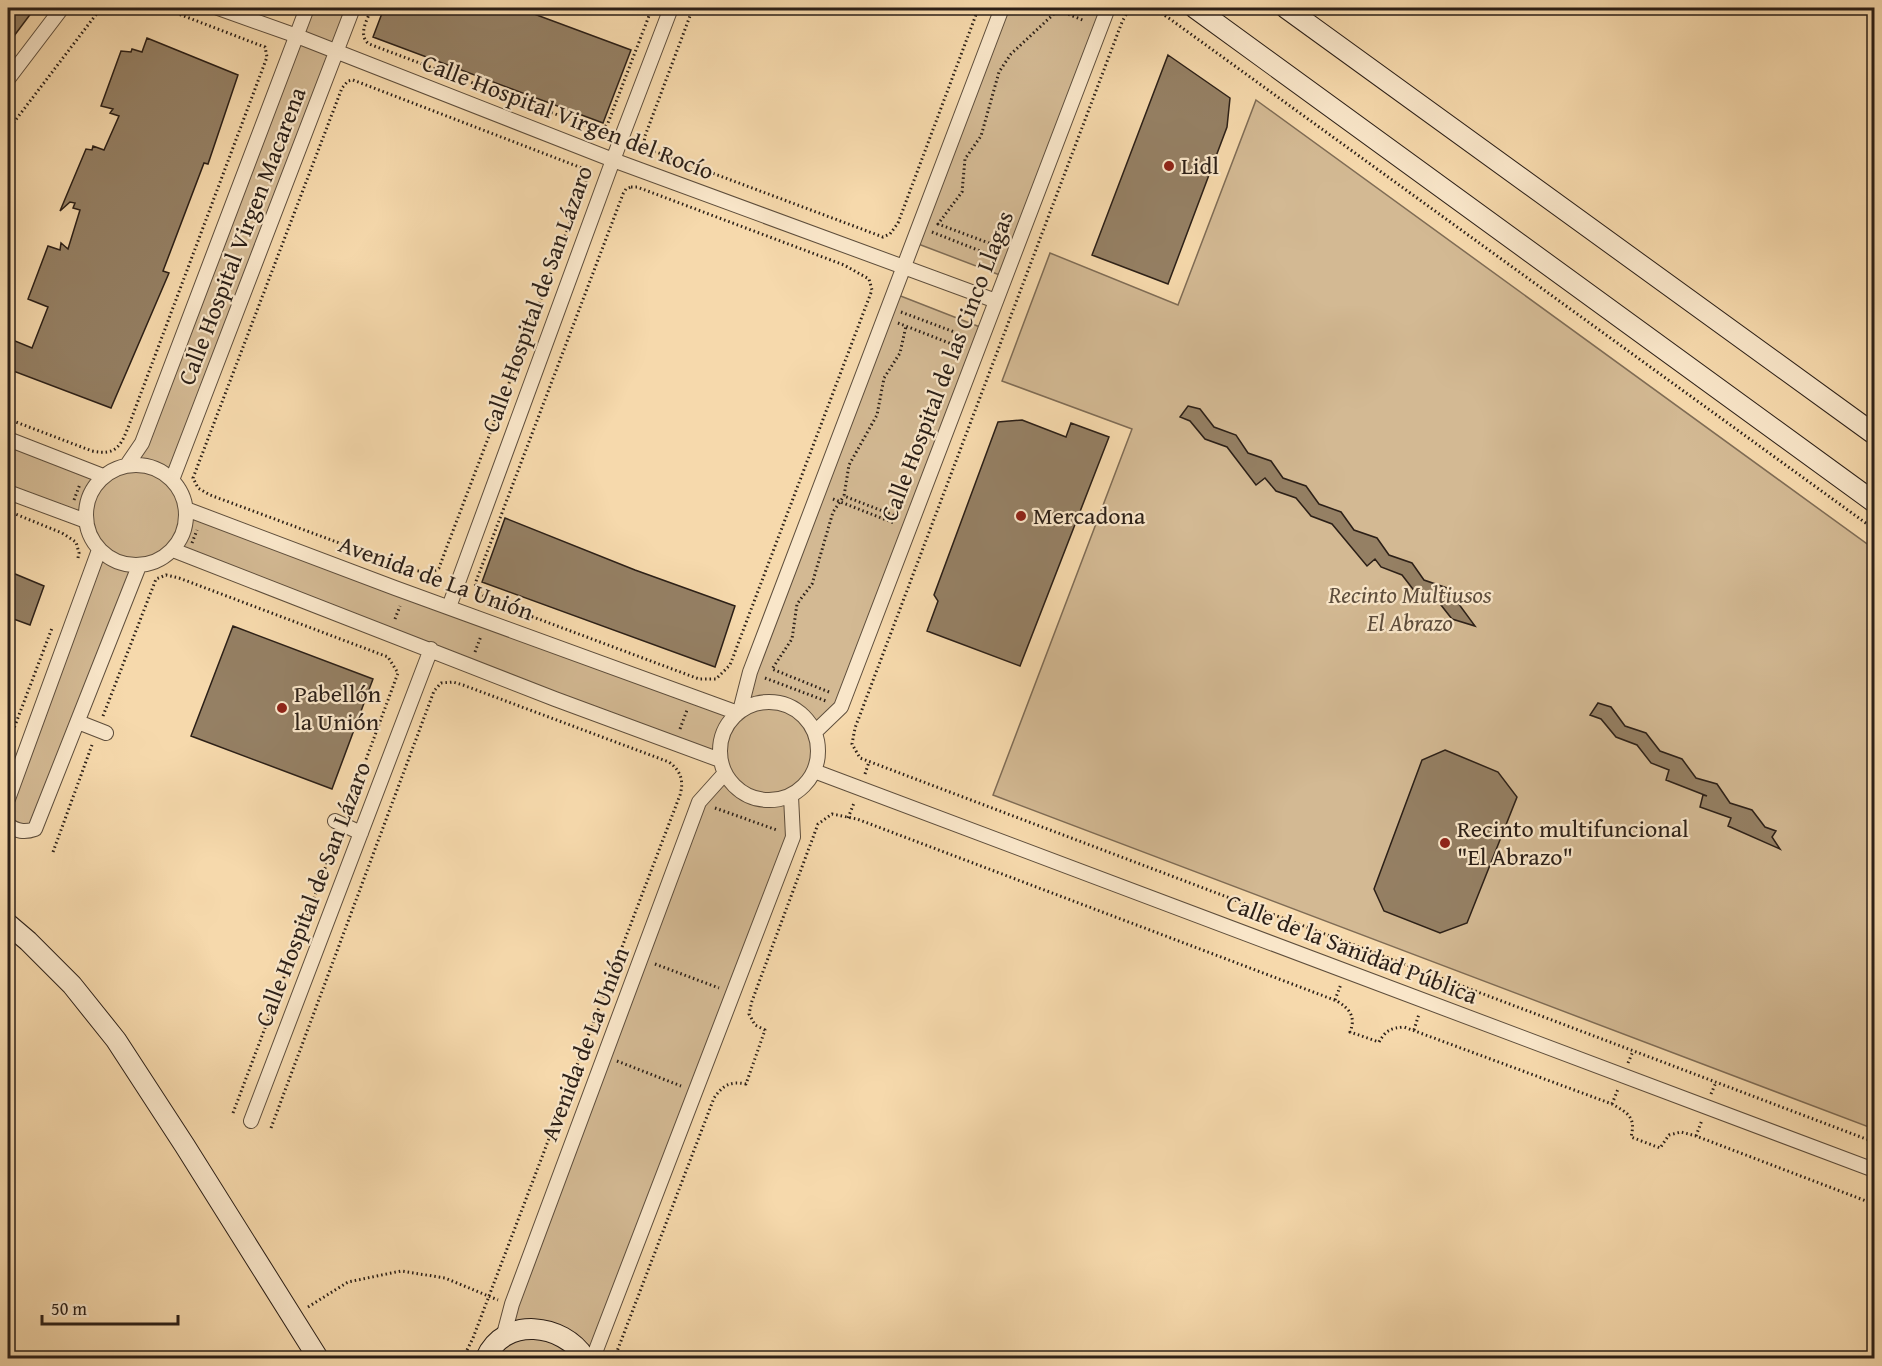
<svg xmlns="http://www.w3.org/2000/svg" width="1882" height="1366" font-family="'Gentium Book Plus',serif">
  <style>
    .green { fill: #d3b993; stroke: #7f6c55; stroke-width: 1.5 }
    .building { fill: #958064; stroke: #2b1f17; stroke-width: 1.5 }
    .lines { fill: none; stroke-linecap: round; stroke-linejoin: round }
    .street-casing { stroke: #5e4e3c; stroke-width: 16 }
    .secondary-casing { stroke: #2b1f17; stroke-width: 22 }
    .path { stroke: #2b1f17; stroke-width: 3; stroke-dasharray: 1.5 3; stroke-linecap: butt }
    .street { stroke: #f9e6c9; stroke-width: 14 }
    .secondary { stroke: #f9e6c9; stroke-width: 20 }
    .poi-dot { fill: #8f2418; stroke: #f9e6c9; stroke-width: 2 }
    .labels { text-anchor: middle; stroke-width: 4.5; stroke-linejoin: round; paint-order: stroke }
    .street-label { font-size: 24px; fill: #2b1f17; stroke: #f9e6c9 }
    .poi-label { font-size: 24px; fill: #2b1f17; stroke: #f9e6c9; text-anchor: start }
    .park-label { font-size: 24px; font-style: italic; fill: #5d4d3c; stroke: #f9e6c9 }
  </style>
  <rect width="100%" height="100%" fill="#f6d9ac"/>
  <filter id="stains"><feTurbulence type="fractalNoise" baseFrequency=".00333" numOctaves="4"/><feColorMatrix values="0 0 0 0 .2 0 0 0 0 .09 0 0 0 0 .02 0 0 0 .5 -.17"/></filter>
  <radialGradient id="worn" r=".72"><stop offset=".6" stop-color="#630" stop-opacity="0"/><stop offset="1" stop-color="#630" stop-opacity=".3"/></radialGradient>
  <path class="green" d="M307 8H353L172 480 182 493 186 509 740 711 893 293 985 329 841 707 815 732C822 760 815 780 791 796L793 837 593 1358H486L503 1338 699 802 725 773 720 760 173 550C162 559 153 563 139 566L35 829 8 825V799L99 550 91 539 87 527 8 492V439L103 476 114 469 127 465Z
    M1002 8H1108L1005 277 913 242Z
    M1256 100 1874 549V1129L993 795 1132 429 1002 381 1050 253 1178 305Z"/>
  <path class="building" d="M8 8H35L8 44Z
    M384 8H518L631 50 603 123 373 37Z
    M147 38 238 75 208 164 204 163 163 271 169 273 111 408 8 369V338L32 348 48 307 28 299 48 246 60 250 61 243 68 249 80 210 73 208 75 203 70 202 60 211 86 149 92 150 93 146 104 150 119 116 110 113 113 109 101 106 121 51 131 52 132 49 142 52Z
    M1168 55 1230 98 1227 127 1168 284 1092 255Z
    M1188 406 1200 409 1214 427 1236 435 1248 453 1271 461 1283 478 1306 486 1319 504 1341 512 1354 530 1377 538 1389 555 1412 563 1424 580 1447 588 1475 626 1452 619 1437 600 1416 593 1402 575 1381 567 1375 559 1367 566 1332 524 1311 516 1296 498 1276 491 1265 478 1256 485 1227 447 1205 439 1190 421 1180 417Z
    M1022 420 1066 437 1071 423 1109 437 1020 666 927 631 938 601 934 595 998 422Z
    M505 518 635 570 735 606 715 667 482 582Z
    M8 571 44 586 30 625 8 617Z
    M233 626 373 679 332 789 191 736Z
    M1598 703 1611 707 1625 726 1646 733 1660 751 1682 759 1696 778 1717 784 1730 803 1752 810 1765 827 1776 831 1772 837 1780 849 1728 826 1731 818 1700 807 1703 795 1707 796 1666 780 1669 770 1651 763 1637 745 1616 737 1601 719 1590 715Z
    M1445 750 1498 772 1517 797 1467 923 1440 933 1384 911 1374 889 1422 760Z"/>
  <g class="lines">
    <defs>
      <path id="street" d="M218 8 297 36 613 160 996 301
        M8 79 62 8
        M8 439 103 476
        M86 515a50 50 0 1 1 100 0a50 50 0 1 1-100 0Z
        M127 465 142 443 307 8
        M172 480 353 8
        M8 492 86 521
        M186 509 395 588 738 713
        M173 550 555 699 720 760
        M449 607 613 160 671 8
        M720 751a49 49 0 1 1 98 0a49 49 0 1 1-98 0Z
        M740 711 750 672 1002 8
        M78 722 106 733
        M815 732 841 707 1108 8
        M814 771 1874 1170
        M8 799 99 550
        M335 821 361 833
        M8 825C17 831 24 833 35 829L139 566
        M251 1121 431 649
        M503 1338 512 1304 699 802 725 773
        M593 1358 793 837 791 796"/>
      <path id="secondary" d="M1195 8 1874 502
        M1286 8 1874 434
        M8 924 28 941 72 985 116 1040 185 1146 318 1358
        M486 1358C504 1316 563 1323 585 1358"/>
    </defs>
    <use href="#street" class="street-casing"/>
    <use href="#secondary" class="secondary-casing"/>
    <path class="path" d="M271 8H286
      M372 8C368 18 357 35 369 44L598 130 603 129 608 123 652 8
      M693 8 645 136 644 142 648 149 883 237 890 234 898 223 977 12V8
      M1057 8 1058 10 1085 21
      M1077 8 1092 13
      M1137 8 1128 11 1122 22 855 728 852 744 860 758 1874 1142
      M1149 8 1155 9 1170 19 1874 529
      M353 80 587 170V178L443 557 439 568 431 573 412 570 210 495 198 488 193 478 342 88 348 81Z
      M8 130 101 8
      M631 187H637L844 265 869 279 872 290 730 665 716 679H699L493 602 481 594 475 584 623 194 626 189Z
      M932 232 998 258
      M1002 248 938 224 962 192 965 159 981 136 999 72 1011 54 1058 10
      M901 312 965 336
      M898 323 962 348
      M8 419 92 451C116 456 121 446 129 425L267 57 265 47 262 46 163 8
      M833 499 894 523
      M74 500 80 484
      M8 511 62 533 76 542 79 553 78 558
      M898 517 844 496 849 465 877 415 884 378 900 353 906 326
      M192 543 197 530
      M395 619 400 606
      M475 652 481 636
      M765 678 826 701
      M829 692 772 669 792 639 797 604 812 584 833 512 844 496
      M103 716 156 579 166 575 179 578 380 654 388 657 398 673 347 811
      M680 729 687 710
      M8 744 52 628
      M865 774 869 762
      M715 808 777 830
      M848 818 854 803
      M53 852 92 745
      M1350 958 1354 946
      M655 964 719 988
      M1335 1000 1341 984
      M1414 1030 1419 1014
      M617 1061 681 1086
      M1628 1063 1633 1051
      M1711 1094 1716 1082
      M1612 1104 1618 1089
      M233 1113 336 839
      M271 1128 434 691 441 683 453 682 463 685 669 762C681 771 684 781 680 795L473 1338 463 1358
      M1696 1136 1702 1120
      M308 1307 348 1282 401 1271 445 1278 498 1300
      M8 1354 11 1358
      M618 1358 616 1354 714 1098C723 1085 730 1081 746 1084L765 1030 755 1025 749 1014 752 1001 818 824 832 814 857 819 1337 1001C1350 1009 1356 1017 1350 1032L1379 1042C1386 1030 1391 1028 1404 1027L1612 1104C1628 1113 1636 1117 1631 1137L1660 1148 1669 1135 1681 1132 1696 1136 1874 1204"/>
    <use href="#street" class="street"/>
    <use href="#secondary" class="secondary"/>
  </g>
  <g class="poi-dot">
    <circle cx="1169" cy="166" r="6"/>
    <circle cx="1021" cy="516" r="6"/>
    <circle cx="282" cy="708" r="6"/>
    <circle cx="1445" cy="843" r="6"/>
  </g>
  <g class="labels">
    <g class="street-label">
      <text transform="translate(568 117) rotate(21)" y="8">Calle Hospital Virgen del Rocío</text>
      <text transform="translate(242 236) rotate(-69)" y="8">Calle Hospital Virgen Macarena</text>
      <text transform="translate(537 299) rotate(-70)" y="8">Calle Hospital de San Lázaro</text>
      <text transform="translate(947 366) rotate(-69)" y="8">Calle Hospital de las Cinco Llagas</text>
      <text transform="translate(436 578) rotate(20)" y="8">Avenida de La Unión</text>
      <text transform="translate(313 894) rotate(-69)" y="8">Calle Hospital de San Lázaro</text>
      <text transform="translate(1352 949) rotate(21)" y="8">Calle de la Sanidad Pública</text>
      <text transform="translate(585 1044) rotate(-69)" y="8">Avenida de La Unión</text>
    </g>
    <g class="poi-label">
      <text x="1181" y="174">Lidl</text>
      <text x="1033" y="524">Mercadona</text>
      <text x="294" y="702">Pabellón<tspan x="294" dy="28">la Unión</tspan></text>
      <text x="1457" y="837">Recinto multifuncional<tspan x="1457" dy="28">"El Abrazo"</tspan></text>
    </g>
    <g class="park-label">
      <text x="1410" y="603">Recinto Multiusos<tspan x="1410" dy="28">El Abrazo</tspan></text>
    </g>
  </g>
  <rect width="1882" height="1366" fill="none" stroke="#f6d9ac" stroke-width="30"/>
  <rect x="9" y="9" width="1864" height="1348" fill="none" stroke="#2b1f17" stroke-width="3"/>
  <rect x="15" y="15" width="1852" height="1336" fill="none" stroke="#2b1f17" stroke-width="1.5"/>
  <path d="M42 1315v9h136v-9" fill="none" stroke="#2b1f17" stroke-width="3"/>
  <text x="51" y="1315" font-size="18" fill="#2b1f17" stroke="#f9e6c9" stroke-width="4.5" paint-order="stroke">50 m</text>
  <rect width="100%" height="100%" filter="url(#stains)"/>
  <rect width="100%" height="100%" fill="url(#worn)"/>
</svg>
